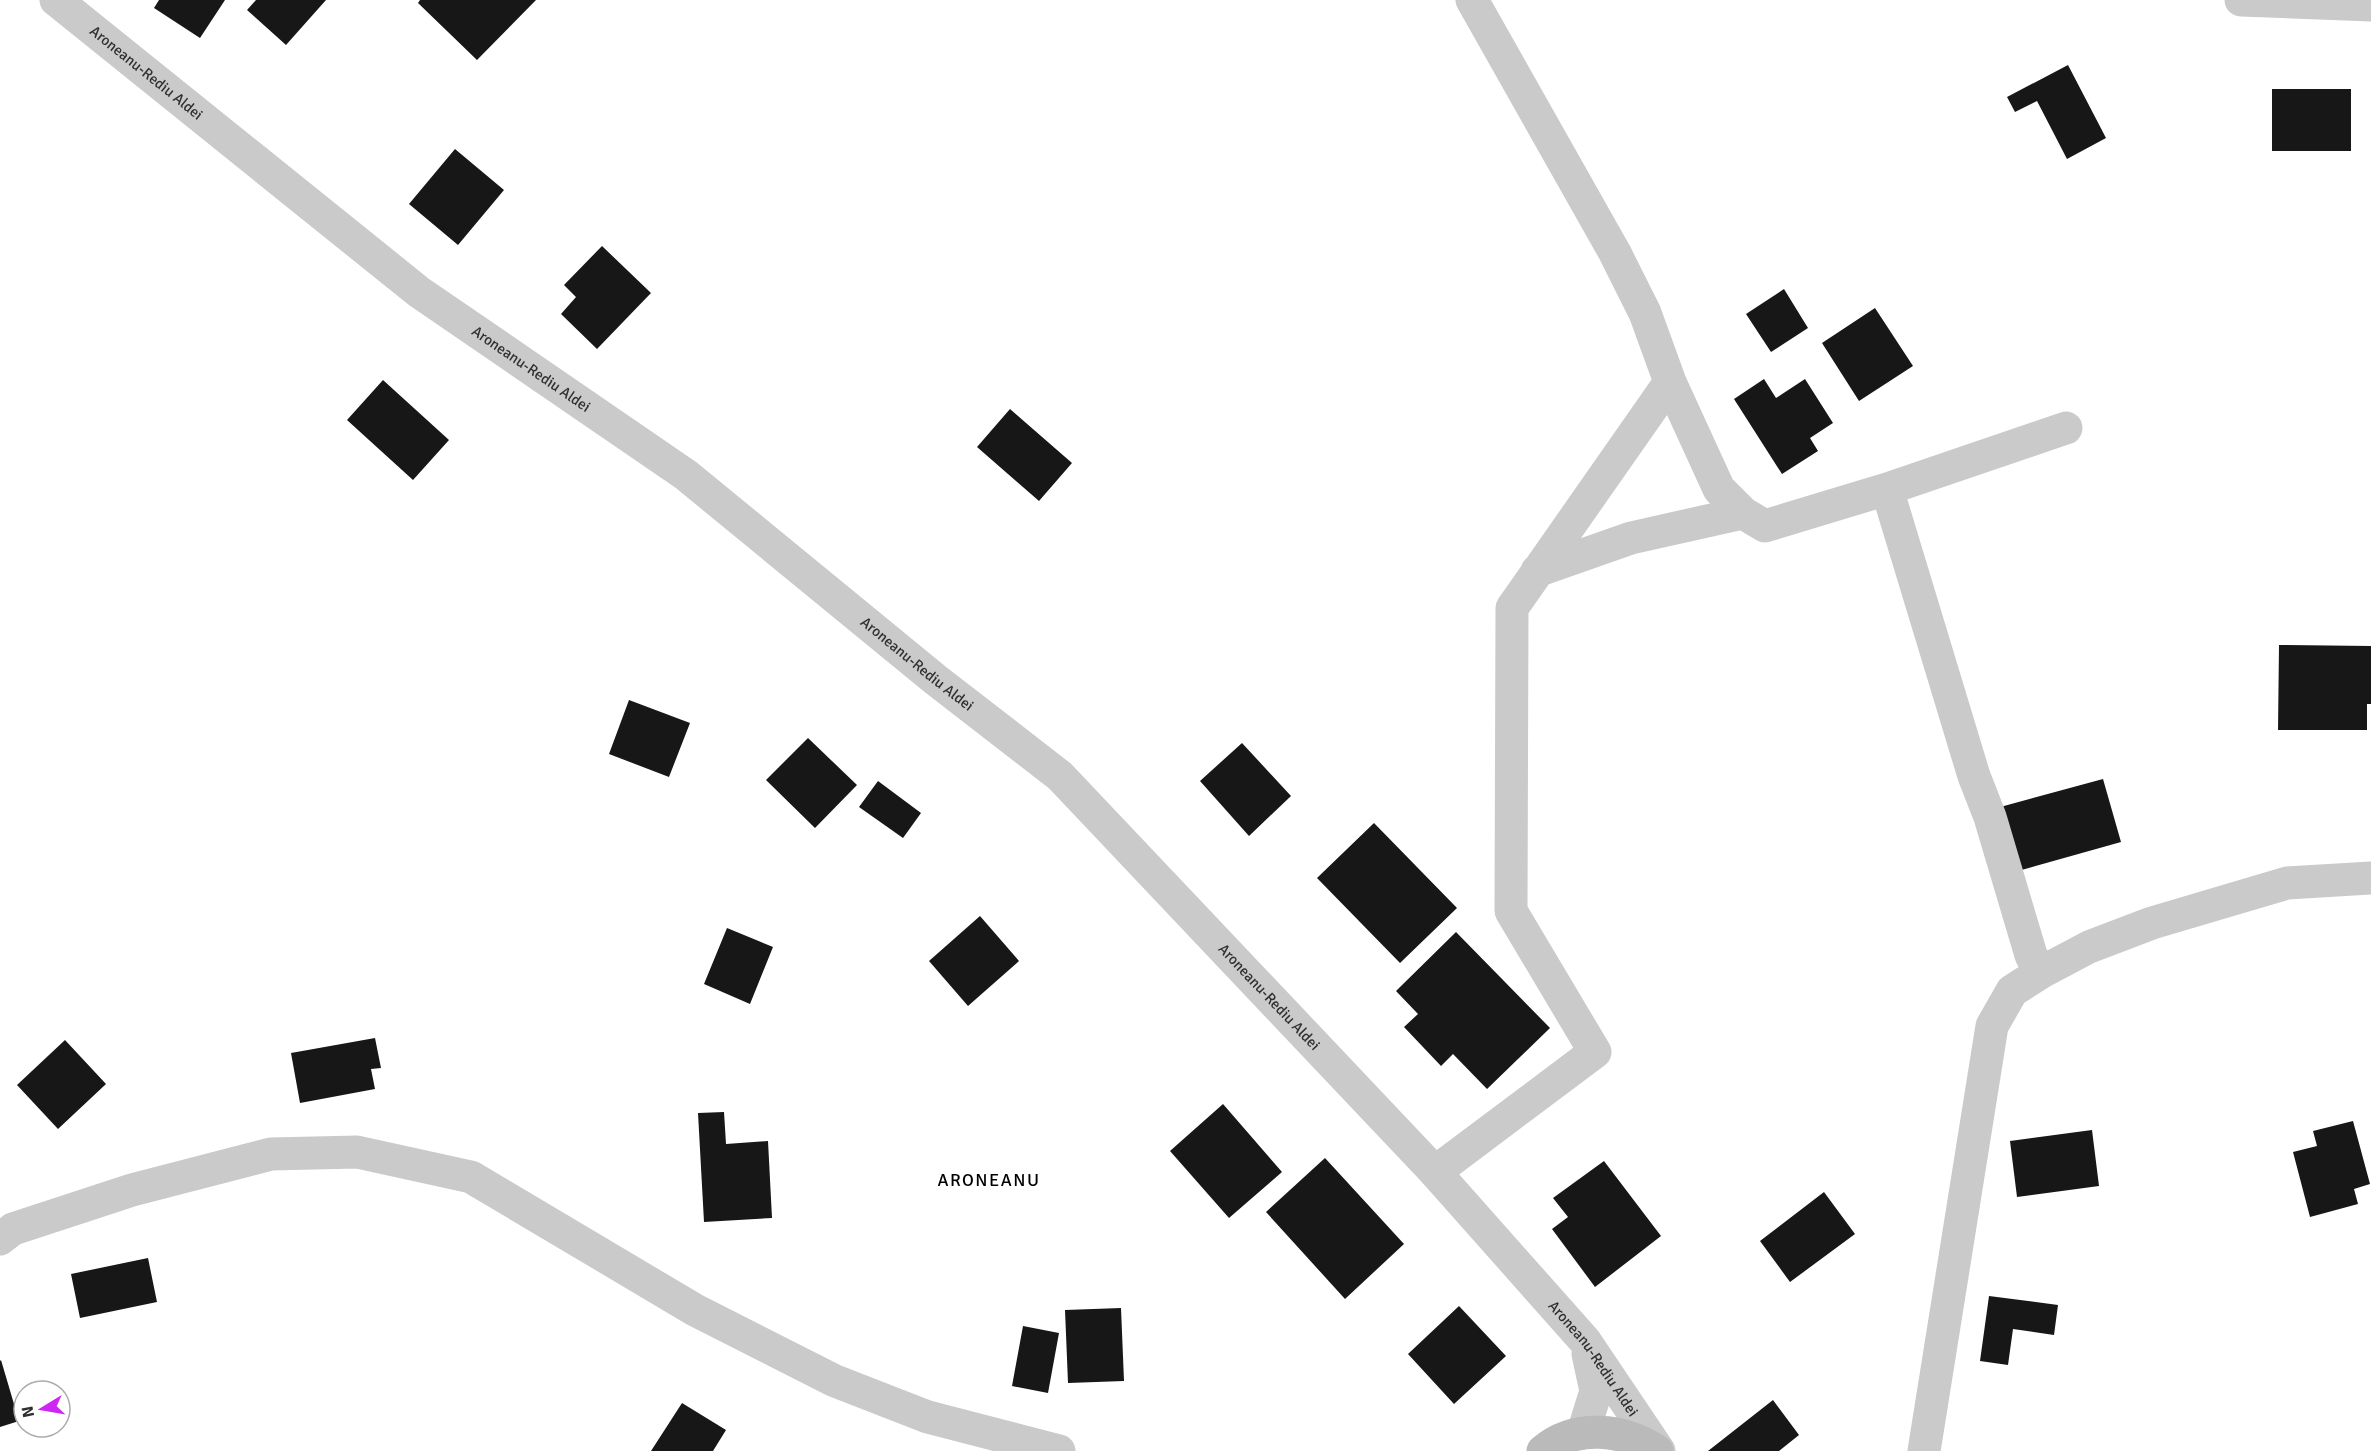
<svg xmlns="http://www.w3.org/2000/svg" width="2371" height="1451" font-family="Signika,sans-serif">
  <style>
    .building { fill: #171717 }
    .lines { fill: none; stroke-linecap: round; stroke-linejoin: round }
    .minor { stroke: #cacaca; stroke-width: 33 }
    .tertiary { stroke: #cacaca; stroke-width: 33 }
    .secondary { stroke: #bababa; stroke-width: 33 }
    .labels { text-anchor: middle; stroke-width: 6; stroke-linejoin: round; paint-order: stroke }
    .street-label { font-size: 15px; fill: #303030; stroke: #fff }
    .quarter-label { font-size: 18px; letter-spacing: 1.5px; fill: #000; stroke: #fff }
  </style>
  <rect width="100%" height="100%" fill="#fff"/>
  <path class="building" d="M159 0H225L200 38 154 8Z
    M256 0H326L286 45 247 10Z
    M420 0H536L477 60 418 3Z
    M2068 65 2106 138 2067 159 2037 101 2015 112 2007 97Z
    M2272 89H2351V151H2272Z
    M455 149 504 190 458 245 409 204Z
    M602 246 651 293 597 349 561 314 576 297 564 285Z
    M1784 289 1808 328 1771 352 1746 314Z
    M1875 308 1913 366 1859 401 1822 343Z
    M1764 379 1776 398 1805 379 1833 423 1810 438 1818 451 1782 474 1734 399Z
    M383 380 449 440 413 480 347 420Z
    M1010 409 1072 463 1039 501 977 447Z
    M2279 645 2371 646V704H2367V730H2278Z
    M629 700 690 723 669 777 609 754Z
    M808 738 857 785 815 828 766 780Z
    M1242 743 1291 796 1249 836 1200 781Z
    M2103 779 2121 842 2011 873 1993 809Z
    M878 781 921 813 903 838 859 807Z
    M1374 823 1457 908 1400 963 1317 878Z
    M980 916 1019 961 968 1006 929 961Z
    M727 928 773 947 750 1004 704 984Z
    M1456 932 1550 1028 1487 1089 1453 1054 1441 1066 1404 1027 1418 1014 1396 991Z
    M375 1038 381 1068 371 1069 375 1089 300 1103 291 1053Z
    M65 1040 106 1084 58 1129 17 1085Z
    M1223 1104 1282 1172 1229 1218 1170 1151Z
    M724 1112 726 1144 768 1141 772 1218 704 1222 698 1113Z
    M2353 1121 2370 1184 2354 1189 2358 1204 2310 1217 2293 1152 2317 1146 2313 1131Z
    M2092 1130 2099 1186 2017 1197 2010 1141Z
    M1325 1158 1404 1244 1345 1299 1266 1212Z
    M1604 1161 1661 1236 1595 1287 1552 1229 1568 1217 1553 1198Z
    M1824 1192 1855 1234 1790 1282 1760 1241Z
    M148 1258 157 1302 80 1318 71 1274Z
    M1989 1296 2058 1305 2054 1335 2013 1329 2008 1365 1980 1361Z
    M1459 1306 1506 1356 1454 1404 1408 1354Z
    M1121 1308 1124 1381 1068 1383 1065 1310Z
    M1023 1326 1059 1333 1048 1393 1012 1386Z
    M1 1360 19 1421 0 1427V1361Z
    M1773 1400 1799 1435 1779 1451H1708Z
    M682 1403 726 1430 713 1451H651Z"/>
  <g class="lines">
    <path class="minor" d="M2241 0 2371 5
      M1670 382 1719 489 1743 513
      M1537 571 1631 538 1743 513 1765 526 1887 489
      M2040 973 2031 955 1990 817 1974 776 1887 489 2066 428
      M1435 1172 1595 1052 1511 911 1512 608 1670 382 1645 313 1615 253 1472 0
      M0 1239 13 1229 132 1190 271 1154 357 1152 471 1177 695 1310 833 1380 928 1417 1059 1451
      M1924 1451 1992 1026 2012 991 2040 973 2089 947 2152 923 2287 883 2371 878"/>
    <g class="tertiary">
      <path id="s1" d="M56 0 419 292 686 475 936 680 1060 776 1435 1172 1585 1341 1659 1451"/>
      <path d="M1583 1433 1596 1391 1588 1354"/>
    </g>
    <path class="secondary" d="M1543 1451C1576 1423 1623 1429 1657 1451"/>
  </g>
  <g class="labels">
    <g class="street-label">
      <text dy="5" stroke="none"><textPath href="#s1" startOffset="116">Aroneanu-Rediu Aldei</textPath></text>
      <text dy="5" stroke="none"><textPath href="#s1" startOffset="602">Aroneanu-Rediu Aldei</textPath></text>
      <text dy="5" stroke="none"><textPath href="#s1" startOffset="1088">Aroneanu-Rediu Aldei</textPath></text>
      <text dy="5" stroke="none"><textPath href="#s1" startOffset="1574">Aroneanu-Rediu Aldei</textPath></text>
      <text dy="5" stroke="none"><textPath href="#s1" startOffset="2060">Aroneanu-Rediu Aldei</textPath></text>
    </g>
    <g class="quarter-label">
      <text x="989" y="1186">ARONEANU</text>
    </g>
  </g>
  <g transform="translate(42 1409) rotate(259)"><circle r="28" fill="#ffffff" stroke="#acacac" stroke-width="1.5"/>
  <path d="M0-4.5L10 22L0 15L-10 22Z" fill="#ce27f3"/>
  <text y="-9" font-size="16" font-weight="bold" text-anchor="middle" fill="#303030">N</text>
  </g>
</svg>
